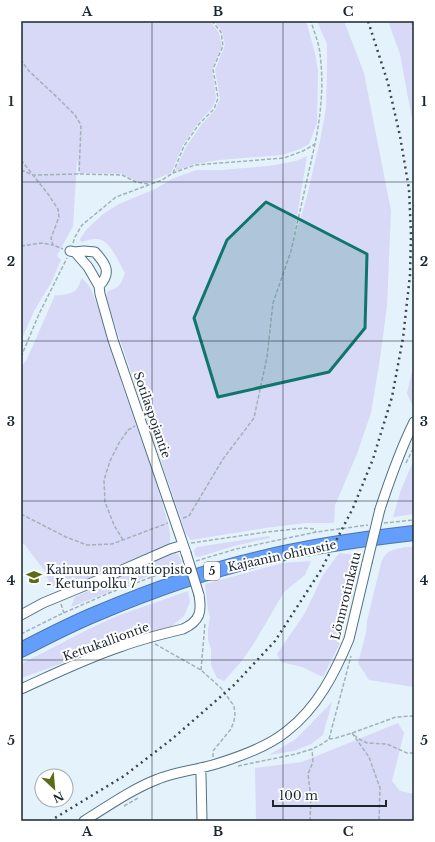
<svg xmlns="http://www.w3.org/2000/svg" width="435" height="842" font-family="'Libre Baskerville',serif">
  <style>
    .green { fill: #d7d9f6 }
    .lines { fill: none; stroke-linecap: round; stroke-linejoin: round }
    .minor-casing { stroke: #537184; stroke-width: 11 }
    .highway-casing { stroke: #4a74b4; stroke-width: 16 }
    .path { stroke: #a2b0b8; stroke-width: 1.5; stroke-dasharray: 4 2; stroke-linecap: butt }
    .minor { stroke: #fff; stroke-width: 9 }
    .highway { stroke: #649efb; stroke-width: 14 }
    .rail { stroke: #3a4850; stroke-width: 2.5; stroke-dasharray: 2 4; stroke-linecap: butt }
    .minor-bridge-casing { stroke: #537184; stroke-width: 11; stroke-linecap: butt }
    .minor-bridge { stroke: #fff; stroke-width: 9 }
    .marked { fill: #0f766e; fill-opacity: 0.2; stroke: #0f766e; stroke-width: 3; stroke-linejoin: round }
    .grid { fill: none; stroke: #1a272f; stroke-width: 1; stroke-opacity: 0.55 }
    .labels { text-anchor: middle; stroke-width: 4; stroke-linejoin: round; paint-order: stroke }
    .shield { fill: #fff; stroke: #5f686d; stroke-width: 1 }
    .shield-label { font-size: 11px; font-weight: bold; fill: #1a272f }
    .street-label { font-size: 12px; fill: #1a272f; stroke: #fff }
    .poi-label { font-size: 12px; fill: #1a272f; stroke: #fff; text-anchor: start }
    .neatline { fill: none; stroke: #1a272f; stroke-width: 1.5 }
    .grid-label { font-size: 13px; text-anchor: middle; font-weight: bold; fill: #1a272f }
  </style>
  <rect width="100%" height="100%" fill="#e4f2fb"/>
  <path class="green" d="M21 21H210L219 33 222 46 212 70 216 98 212 108 198 123 183 145 171 173 148 182 136 181 122 174 80 173 77 160 73 226 57 256 61 260 51 283 34 311 21 341Z
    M214 21H306L315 53 318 71 317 123 309 144 300 149 282 155 219 160 195 164 175 171 186 147 201 125 215 110 220 99 215 70 225 45 222 31Z
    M317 21H344L364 73 391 211 387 306 380 358 371 413 357 454 335 505 334 523H306L265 528 191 540 186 534 112 316 106 296 108 291C120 288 121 284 125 273 120 265 112 245 103 241 97 237 88 240 81 242L80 239 87 229 103 214 119 204 155 189 174 178 197 170H222L268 166 296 161 307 156 292 246 306 200 320 141 326 108 327 72V44Z
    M388 21H414V130L400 54Z
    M82 278 90 287 107 330 114 352 121 382 155 478 160 496 168 523 170 535V544L137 560 66 590H59L50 584 44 570 25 545 21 543V366L26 361 46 316 55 295C60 296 72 294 76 290 79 287 80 281 82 278Z
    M414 363V402L412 405 407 393Z
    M414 459V514L393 517 401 490Z
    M269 536 270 538 234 546 199 557 195 556 194 550 197 547Z
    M405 547H414V687L369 680 358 663 366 633 367 621 381 563C386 550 392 550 405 547Z
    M173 553 178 554 182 562 180 564 158 572 71 607 75 597Z
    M339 553 361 556 353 593 339 645 323 677 302 667 281 662 277 654 305 613 323 575Z
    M311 561 305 575 284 592 253 645 240 663 224 681 217 678 211 665V649L208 640V629L210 617 208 610 205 584 283 563Z
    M188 591 190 602 184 616 167 630 145 633 126 638 63 663 21 678V664L87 630 117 616Z
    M332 702 323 735 311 744 294 751 269 755 296 739Z
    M398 723 404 733 392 781 400 791 414 794V821H256L255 768 302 762Z"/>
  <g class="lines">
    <defs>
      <path id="minor" d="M70 251 75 252 88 267 99 286 100 294 113 340 186 553
        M75 252 84 251 95 252C106 264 112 273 99 286
        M380 509C390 479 400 450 414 422
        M21 615 43 603 113 574 170 549 183 545
        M21 689C54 674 87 658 120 647 141 639 162 634 183 629 200 621 202 612 199 595
        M200 768 201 775 202 821
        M84 821C108 806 132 789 158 779 177 771 197 770 216 764 239 757 269 746 287 731 317 708 335 673 349 639L367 563"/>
      <path id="highway" d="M21 650C46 637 71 624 98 613 150 591 203 572 258 559 310 546 362 539 414 533"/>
    </defs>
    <use href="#minor" class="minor-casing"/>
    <use href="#highway" class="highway-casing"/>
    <path class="path" d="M412 21 414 32
      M21 59 23 63 29 71 60 100 75 115 81 125 79 174
      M21 160 48 194 58 209 59 217 51 238 53 245 63 249
      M21 170 33 175 79 174 122 175 136 182 148 184
      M173 173 184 146 199 124 214 109 218 98 213 69 223 46 221 32 212 21
      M73 243 75 237 82 225 116 197 162 180 173 173 195 165 284 158 303 151 315 144C321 114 324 84 320 54 319 43 314 32 311 21
      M21 246 42 243 53 245
      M21 357 39 314 67 258
      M406 463 414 447
      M21 514 66 537 87 545 112 544 168 523
      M183 518 189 516 223 459 254 418 267 357 273 303 291 251 315 144
      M384 523 414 520
      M123 540 114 525 105 502 104 480 110 461 119 443 128 430 135 426
      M191 543 267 532 304 528 314 529 316 532
      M196 561 236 549 316 532 368 525
      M61 604 64 613
      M21 634 59 615 109 593 181 566
      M155 644 201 670 221 688 234 706 235 714 234 721 231 729 213 751V758
      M201 670 205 623
      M352 733 369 757 380 788 379 821
      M354 735 359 739 367 743 387 744 407 753H414
      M329 739 351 656
      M238 766 296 754 312 749 322 744 329 739 336 738 352 733 396 717 414 716
      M124 806 138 798
      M310 821 311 798 308 774 313 762 312 749"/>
    <use href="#minor" class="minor"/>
    <use href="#highway" class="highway"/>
    <path class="rail" d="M50 821 124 776 172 739 234 685 275 641 321 570 353 508 373 459 392 397 403 338 410 275 411 235 409 189 400 136 388 83 368 21"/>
    <defs>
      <path id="minor-bridge" d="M186 553 199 595
        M367 563 380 509"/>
    </defs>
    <use href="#minor-bridge" class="minor-bridge-casing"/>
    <use href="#minor-bridge" class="minor-bridge"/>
  </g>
  <path class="marked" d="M266 202 367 254 365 328 329 372 218 397 194 318 227 240Z"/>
  <path class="grid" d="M152 21V821M283 21V821M21 182H414M21 341H414M21 501H414M21 660H414"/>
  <defs>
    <symbol id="school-bare" viewBox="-9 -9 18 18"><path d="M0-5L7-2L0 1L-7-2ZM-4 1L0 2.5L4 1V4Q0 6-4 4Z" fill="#5c6b15" stroke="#fff" stroke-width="2.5" paint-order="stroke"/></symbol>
  </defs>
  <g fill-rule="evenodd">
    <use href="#school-bare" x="23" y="566" width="22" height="22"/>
  </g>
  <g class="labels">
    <rect class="shield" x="204" y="562" width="16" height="18" rx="3"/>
    <g class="shield-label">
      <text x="212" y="575">5</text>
    </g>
    <g class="street-label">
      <text transform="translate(152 415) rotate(71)" y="4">Sotilaspojantie</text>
      <text transform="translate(282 556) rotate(-12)" y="4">Kajaanin ohitustie</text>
      <text transform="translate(346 596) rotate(-76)" y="4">Lönnrotinkatu</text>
      <text transform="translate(106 642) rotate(-20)" y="4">Kettukalliontie</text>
    </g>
    <g class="poi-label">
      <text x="46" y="574">Kainuun ammattiopisto<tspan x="46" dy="14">- Ketunpolku 7</tspan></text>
    </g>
  </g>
  <rect width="435" height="842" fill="none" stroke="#ffffff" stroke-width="44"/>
  <g transform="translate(54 788) rotate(154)"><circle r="19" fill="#ffffff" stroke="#a3a9ac"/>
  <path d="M0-3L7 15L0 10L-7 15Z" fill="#5c6b15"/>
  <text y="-6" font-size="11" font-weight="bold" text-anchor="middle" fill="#1a272f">N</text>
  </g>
  <path d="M273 800v6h113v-6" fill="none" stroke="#1a272f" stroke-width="2"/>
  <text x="279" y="800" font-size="12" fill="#1a272f" stroke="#ffffff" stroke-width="3" paint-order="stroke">100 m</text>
  <rect x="22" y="22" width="391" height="798" class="neatline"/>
  <g class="grid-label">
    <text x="87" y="16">A</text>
    <text x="218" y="16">B</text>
    <text x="348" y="16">C</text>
    <text x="11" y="106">1</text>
    <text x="424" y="106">1</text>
    <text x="11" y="266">2</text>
    <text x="424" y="266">2</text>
    <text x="11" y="426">3</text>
    <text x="424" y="426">3</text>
    <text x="11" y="585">4</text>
    <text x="424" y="585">4</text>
    <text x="11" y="745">5</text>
    <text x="424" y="745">5</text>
    <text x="87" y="836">A</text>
    <text x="218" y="836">B</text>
    <text x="348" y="836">C</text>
  </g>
</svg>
